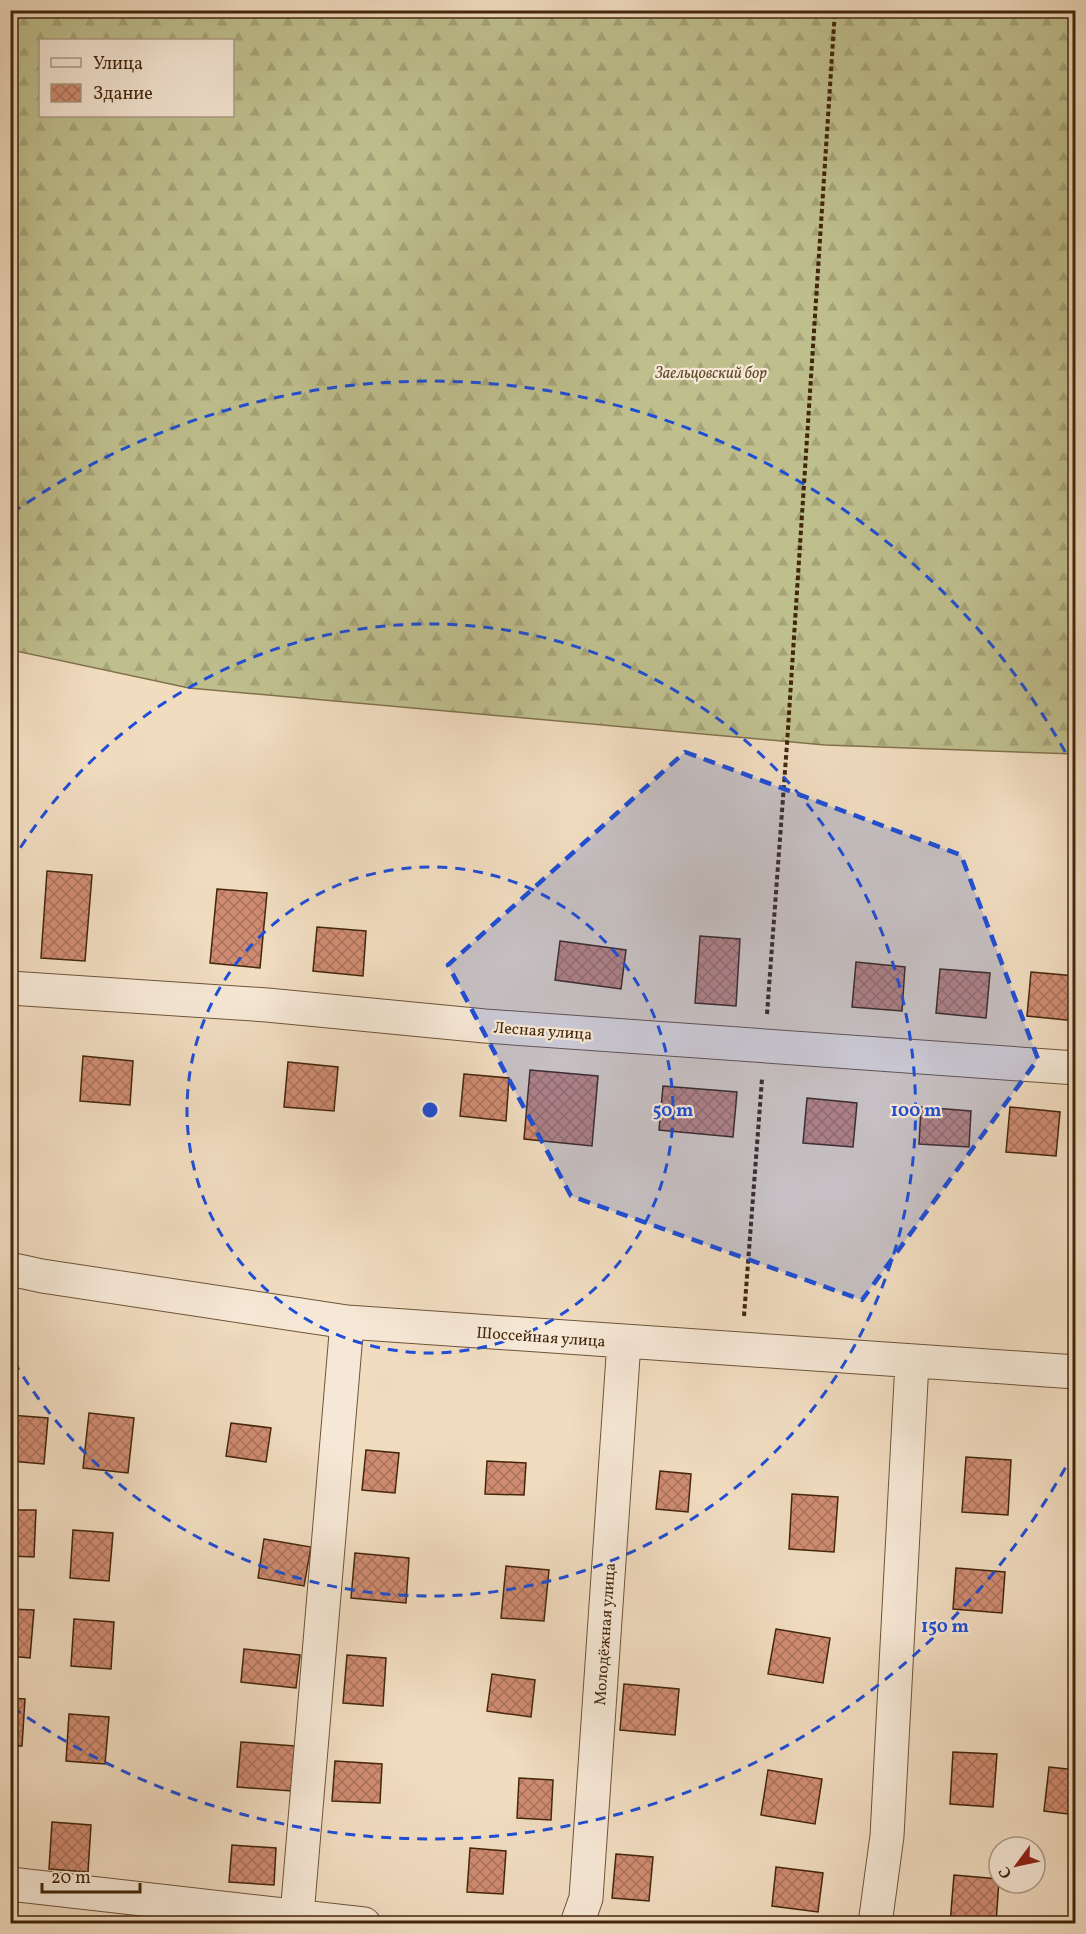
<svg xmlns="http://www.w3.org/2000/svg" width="1086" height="1934" font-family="Vollkorn,serif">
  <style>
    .forest { fill: url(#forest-firs); stroke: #81724c; stroke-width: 1.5; fill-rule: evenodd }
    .building { fill: url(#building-cross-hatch); stroke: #43260b; stroke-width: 1.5 }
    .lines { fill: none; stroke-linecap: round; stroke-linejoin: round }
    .minor-casing { stroke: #6e5438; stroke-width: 35 }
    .path { stroke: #43260b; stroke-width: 4; stroke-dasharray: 4.5 3; stroke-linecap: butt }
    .minor { stroke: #f6e8d6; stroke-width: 33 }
    .marked { fill: #1d4ed8; fill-opacity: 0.2; stroke: #1d4ed8; stroke-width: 4.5; stroke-dasharray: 12 8; stroke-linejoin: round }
    .ring { fill: none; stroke: #1d4ed8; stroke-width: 3; stroke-dasharray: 10 8 }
    .labels { text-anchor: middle; stroke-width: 4.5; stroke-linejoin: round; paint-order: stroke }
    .park-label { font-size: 16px; font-style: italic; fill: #624c2c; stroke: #f6e8d6 }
    .street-label { font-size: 16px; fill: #43260b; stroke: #f6e8d6 }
    .centre { fill: #1d4ed8; stroke: #f6e8d6; stroke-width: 3 }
    .ring-label { font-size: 18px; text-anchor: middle; font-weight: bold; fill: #1d4ed8; stroke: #f6e8d6; stroke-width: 4.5; stroke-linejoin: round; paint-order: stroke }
  </style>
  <defs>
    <pattern id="forest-firs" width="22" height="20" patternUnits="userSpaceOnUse" patternTransform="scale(1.5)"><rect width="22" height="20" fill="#bfbf8e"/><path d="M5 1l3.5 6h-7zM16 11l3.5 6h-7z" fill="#a5a479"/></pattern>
    <pattern id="building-cross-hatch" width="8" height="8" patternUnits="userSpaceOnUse" patternTransform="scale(1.5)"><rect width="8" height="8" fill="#d08c72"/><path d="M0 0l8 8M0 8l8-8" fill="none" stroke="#aa725c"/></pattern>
  </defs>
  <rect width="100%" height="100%" fill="#f1dcc0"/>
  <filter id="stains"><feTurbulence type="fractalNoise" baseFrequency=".00333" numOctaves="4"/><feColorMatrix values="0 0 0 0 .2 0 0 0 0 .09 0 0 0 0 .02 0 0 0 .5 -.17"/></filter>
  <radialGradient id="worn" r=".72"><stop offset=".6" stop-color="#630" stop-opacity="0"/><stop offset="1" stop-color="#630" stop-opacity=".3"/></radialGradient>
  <path class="forest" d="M11 10 1075 11V754L825 745 189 688 11 650ZM40 40H232V116H40Z"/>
  <path class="building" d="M47 871 92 875 85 961 41 958Z
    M217 889 267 893 260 968 210 963Z
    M317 927 366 931 363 976 313 971Z
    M700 936 740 939 736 1006 695 1003Z
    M560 941 626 950 621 989 555 980Z
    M856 962 905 967 902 1011 852 1007Z
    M940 969 990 973 986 1018 936 1013Z
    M1031 972 1076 976V1021L1027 1016Z
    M83 1056 133 1061 130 1105 80 1101Z
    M288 1062 338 1067 334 1111 284 1107Z
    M530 1070 598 1076 592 1146 524 1139Z
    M464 1074 509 1078 506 1121 460 1116Z
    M663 1086 737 1092 733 1137 659 1130Z
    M807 1098 857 1103 853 1147 803 1143Z
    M921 1107 971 1111 969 1147 919 1144Z
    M1010 1107 1060 1112 1056 1156 1006 1152Z
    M89 1413 134 1418 128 1473 83 1468Z
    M10 1415 48 1418 44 1464 10 1461Z
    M231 1423 271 1428 266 1462 226 1456Z
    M366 1450 399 1453 395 1493 362 1490Z
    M966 1457 1011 1460 1008 1515 962 1512Z
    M487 1461 526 1463 524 1495 485 1494Z
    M660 1471 691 1474 688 1512 656 1509Z
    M792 1494 838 1497 834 1552 789 1549Z
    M10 1510H36L34 1557 10 1556Z
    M73 1530 113 1533 109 1581 70 1578Z
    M264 1539 311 1547 304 1586 258 1578Z
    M355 1553 409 1558 406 1603 351 1598Z
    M506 1566 549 1570 544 1621 501 1618Z
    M956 1568 1005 1572 1002 1613 953 1609Z
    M10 1609 34 1610 30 1658 10 1656Z
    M74 1619 114 1622 111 1669 71 1666Z
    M776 1629 830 1638 823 1683 768 1674Z
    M244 1649 300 1655 296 1688 241 1682Z
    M347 1655 386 1658 383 1706 343 1703Z
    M492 1674 535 1680 531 1717 487 1711Z
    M624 1684 679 1689 675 1735 620 1730Z
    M10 1698 25 1699 22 1746H10Z
    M69 1714 109 1717 105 1764 66 1761Z
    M241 1742 295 1746 292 1791 237 1787Z
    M953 1752 997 1754 993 1807 950 1804Z
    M335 1761 382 1764 380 1803 332 1801Z
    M1049 1767 1076 1770V1815L1044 1811Z
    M768 1770 822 1779 815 1824 761 1815Z
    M519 1778 553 1780 551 1820 517 1818Z
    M52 1822 91 1825 88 1872 49 1869Z
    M232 1845 276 1848 274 1885 229 1882Z
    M470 1848 506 1851 503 1894 467 1892Z
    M616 1854 653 1857 649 1901 612 1898Z
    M776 1867 823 1873 818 1912 772 1906Z
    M954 1875 999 1879 996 1924H950Z"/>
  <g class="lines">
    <defs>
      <path id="minor" d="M10 988 267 1005 485 1026 1076 1068
        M10 1269 42 1276 347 1322 1076 1372
        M10 1884 364 1924
        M297 1915 347 1322
        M577 1924 586 1898 624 1342
        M875 1924 887 1836 912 1362"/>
    </defs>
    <use href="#minor" class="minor-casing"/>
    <path class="path" d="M767 1014 787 744 835 10
      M744 1316 762 1079"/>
    <use href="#minor" class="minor"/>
  </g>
  <path class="marked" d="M685 752 961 855 1038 1059 862 1300 571 1196 448 965Z"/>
  <g class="ring">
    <circle cx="430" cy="1110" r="243"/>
    <path d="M11 863A486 486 0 1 1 11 1357"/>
    <path d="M1074 1452A729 729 0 0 1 12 1707M12 513A729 729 0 0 1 1074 768"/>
  </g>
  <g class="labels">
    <g class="park-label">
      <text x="711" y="378">Заельцовский бор</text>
    </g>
    <g class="street-label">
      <text transform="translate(543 1030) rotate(4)" y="6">Лесная улица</text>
      <text transform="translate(541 1336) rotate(4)" y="6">Шоссейная улица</text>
      <text transform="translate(604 1634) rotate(-86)" y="6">Молодёжная улица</text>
    </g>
  </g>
  <circle cx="430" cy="1110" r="9" class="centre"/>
  <g class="ring-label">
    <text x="673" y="1116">50 m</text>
    <text x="916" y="1116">100 m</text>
    <text x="945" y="1632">150 m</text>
  </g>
  <rect width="1086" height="1934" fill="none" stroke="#f1dcc0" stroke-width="36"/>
  <rect x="12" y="12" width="1062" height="1910" fill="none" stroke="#43260b" stroke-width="3"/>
  <rect x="18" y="18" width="1050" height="1898" fill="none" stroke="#43260b" stroke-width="1.5"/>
  <rect x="39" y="39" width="195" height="78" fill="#f6e8d6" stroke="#ae9a85" stroke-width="1.5"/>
  <rect x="51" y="58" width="30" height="9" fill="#f6e8d6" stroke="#ae9a85" stroke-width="1.5"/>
  <text x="93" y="69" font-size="18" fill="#43260b">Улица</text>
  <rect x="51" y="84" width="30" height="18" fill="url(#building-cross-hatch)" stroke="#ae9a85" stroke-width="1.5"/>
  <text x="93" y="99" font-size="18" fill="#43260b">Здание</text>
  <g transform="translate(1017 1865) rotate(237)"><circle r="28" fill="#f6e8d6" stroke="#ae9a85" stroke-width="1.5"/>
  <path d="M0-4.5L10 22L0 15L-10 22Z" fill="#8f2418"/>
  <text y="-9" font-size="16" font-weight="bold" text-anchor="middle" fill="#43260b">С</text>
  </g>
  <path d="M42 1883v9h98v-9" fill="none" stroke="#43260b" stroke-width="3"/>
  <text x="51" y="1883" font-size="18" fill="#43260b" stroke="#f6e8d6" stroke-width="4.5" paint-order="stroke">20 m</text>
  <rect width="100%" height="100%" filter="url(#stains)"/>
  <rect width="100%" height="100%" fill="url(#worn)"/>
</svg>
